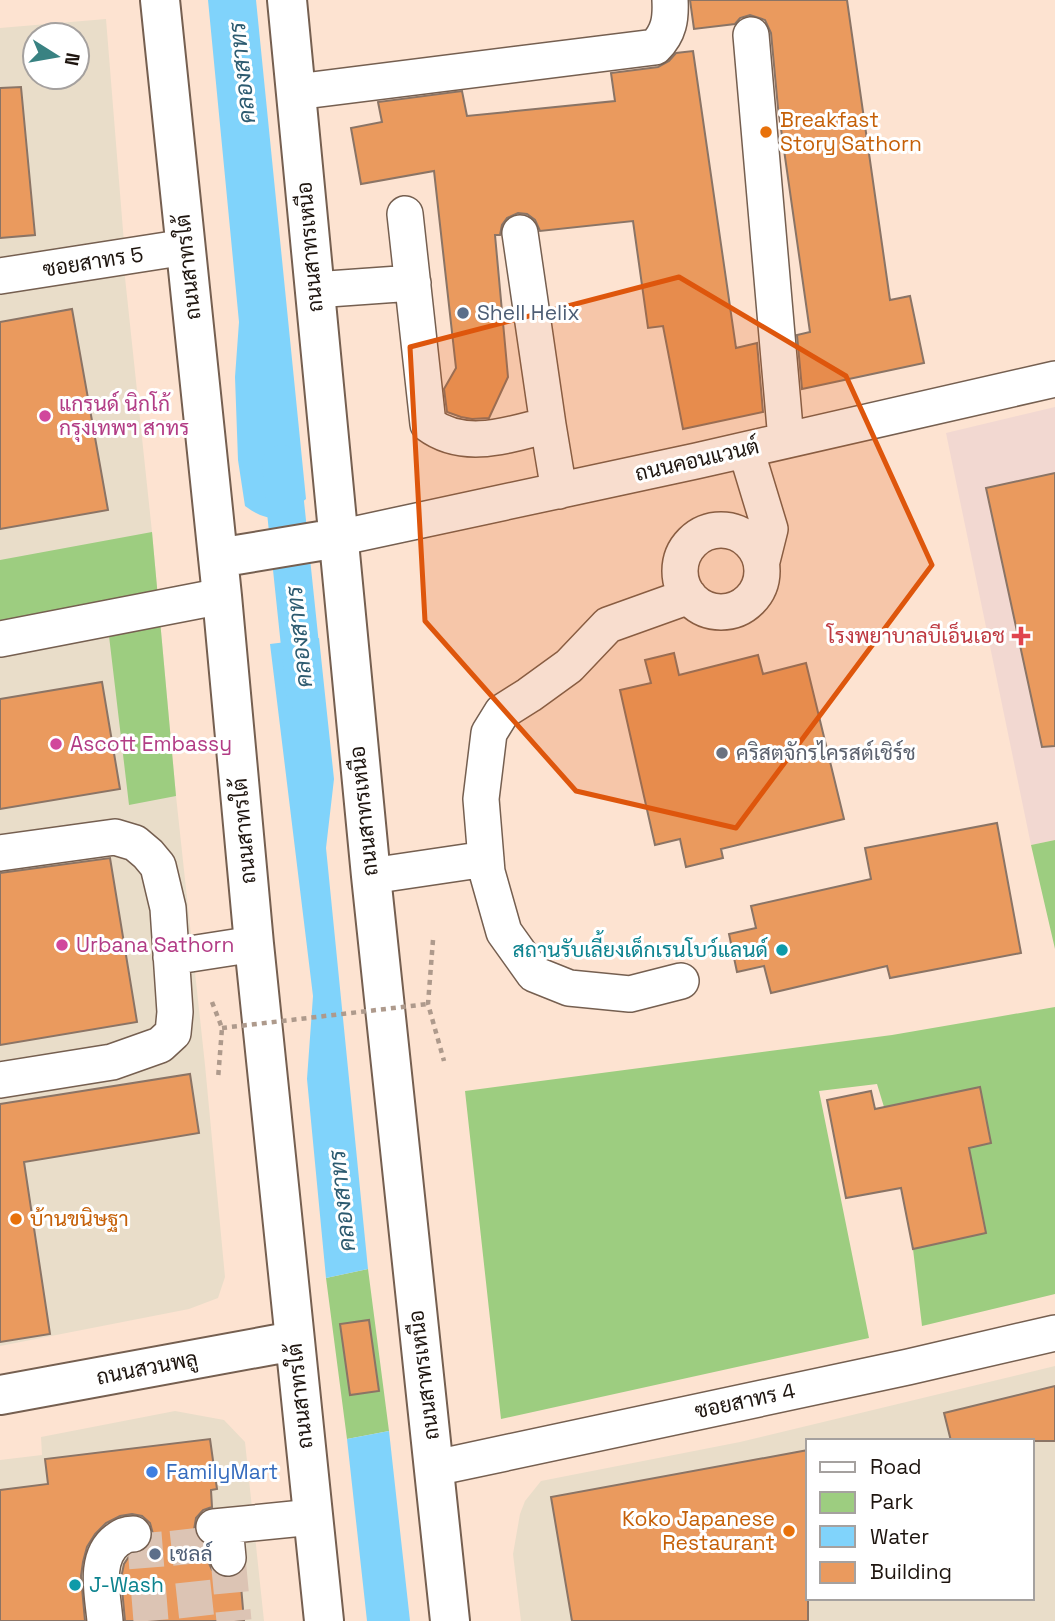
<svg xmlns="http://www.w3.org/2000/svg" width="1055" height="1621" font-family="'Space Grotesk',Sarabun,sans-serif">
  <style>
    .commercial { fill: #e9ddc9; fill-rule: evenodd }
    .medical { fill: #f2d8d1 }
    .green { fill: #9dcd80 }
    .water { fill: #80d3fb }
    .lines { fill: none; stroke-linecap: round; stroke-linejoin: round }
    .canal { stroke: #80d3fb; stroke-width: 38 }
    .building { fill: #ea9a5e; stroke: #8b7465; stroke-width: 2 }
    .minor-tunnel { stroke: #dcc4b4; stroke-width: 35; stroke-dasharray: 35 18; stroke-linecap: butt }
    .minor-casing { stroke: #755f50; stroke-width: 38 }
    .major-casing { stroke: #755f50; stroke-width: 42 }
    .path { stroke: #ae9a8c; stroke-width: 4.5; stroke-dasharray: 5 5; stroke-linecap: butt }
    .minor { stroke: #fff; stroke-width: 35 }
    .major { stroke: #fff; stroke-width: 38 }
    .path-bridge { stroke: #ae9a8c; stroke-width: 4.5; stroke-dasharray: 5 5; stroke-linecap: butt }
    .marked { fill: #de560c; fill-opacity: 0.2; stroke: #de560c; stroke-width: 5; stroke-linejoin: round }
    .food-dot { fill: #e8710a; stroke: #fff; stroke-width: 2.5 }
    .service-dot { fill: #5c6f8a; stroke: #fff; stroke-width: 2.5 }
    .hotel-dot { fill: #d1479c; stroke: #fff; stroke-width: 2.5 }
    .health-dot { fill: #e0444e; stroke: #fff; stroke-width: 2.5 }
    .worship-dot { fill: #6b7280; stroke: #fff; stroke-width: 2.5 }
    .culture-dot { fill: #0f9aa8; stroke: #fff; stroke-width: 2.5 }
    .shop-dot { fill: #3f7fe0; stroke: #fff; stroke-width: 2.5 }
    .labels { text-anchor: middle; stroke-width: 6; stroke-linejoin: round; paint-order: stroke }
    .food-label { font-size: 21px; fill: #c56008; stroke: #fff; text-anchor: start }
    .street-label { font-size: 21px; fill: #1e150f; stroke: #fff }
    .service-label { font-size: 21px; fill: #4e5e75; stroke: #fff; text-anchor: start }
    .hotel-label { font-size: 21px; fill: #b23c85; stroke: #fff; text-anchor: start }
    .health-label { font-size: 21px; fill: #be3a42; stroke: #fff; text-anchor: end }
    .worship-label { font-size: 21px; fill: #5b616d; stroke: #fff; text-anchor: start }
    .culture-label { font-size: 21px; fill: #0d838f; stroke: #fff; text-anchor: end }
    .shop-label { font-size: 21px; fill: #366cbe; stroke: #fff; text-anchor: start }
    .water-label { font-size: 23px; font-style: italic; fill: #2d5b70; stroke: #fff }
  </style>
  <rect width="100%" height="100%" fill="#fde3d1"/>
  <path class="commercial" d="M106 19 124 243 0 263V28ZM35 35H77V77H35Z
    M124 268 152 532 176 796 205 1065 225 1277 218 1298 189 1309 0 1346V292Z
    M1055 1366V1621H521L513 1554 520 1514 525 1501 541 1481 740 1442ZM808 1441H1032V1598H808Z
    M175 1411 224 1420 245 1442 264 1621H0V1460L42 1455 41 1437Z"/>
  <path class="medical" d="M1055 407V840L1031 845 946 433Z"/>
  <path class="green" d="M152 532 176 796 129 805 105 602 0 623V560Z
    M1055 840V949L1031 845Z
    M1055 1007V1294L922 1326 913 1249 986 1233 969 1148 979 1087 884 1107 877 1084 819 1091 869 1338 501 1419 465 1091 892 1035Z
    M368 1269 389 1431 347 1439 326 1278Z"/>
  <path class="water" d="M208 0H256L306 499 281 519C266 518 257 515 245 506L238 460 235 377 239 322Z
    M319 638 334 779 326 848 368 1269 326 1278 307 1079 313 996 270 644Z
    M389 1431 410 1621H367L347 1439Z"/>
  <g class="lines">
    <path class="canal" d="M281 464 305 693"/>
  </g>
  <path class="building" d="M690 0H847L890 300 910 296 924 363 802 389 797 335 810 332 778 108 771 33 765 20 750 15 740 18 735 24 694 29Z
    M693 51 736 348 757 343 763 412 683 429 663 326 648 328 633 221 540 231 535 220 527 214 518 213 507 218 502 225 500 235H495L508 377 489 418 472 419 461 417 447 412 444 389 456 368 434 171 361 184 351 128 382 122 378 102 462 91 467 116 615 101 611 73 658 67 669 61 676 53Z
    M21 87 35 235 0 238V88Z
    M72 309 108 510 0 529V322Z
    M1055 473V746L1042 747 986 488Z
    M674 653 679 675 758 655 763 674 806 663 844 819 721 849 723 858 686 867 680 839 655 845 620 690 651 683 645 660Z
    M102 682 120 789 0 809V699Z
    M997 823 1021 953 890 978 887 966 771 993 764 966 737 972 729 934 756 928 751 906 871 879 865 848Z
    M110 858 137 1022 0 1045V873Z
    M190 1074 199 1133 24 1162 50 1334 0 1342V1104Z
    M980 1087 991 1143 969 1148 986 1233 913 1249 901 1188 846 1198 827 1100 871 1091 875 1109Z
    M369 1320 379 1391 350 1395 340 1324Z
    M1055 1386V1441H951L944 1413Z
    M210 1439 217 1489 211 1490 212 1507 203 1510 196 1518 194 1530 198 1539 207 1546 208 1561 212 1570 219 1576 229 1578 240 1574 244 1621H125L121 1578 124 1564 130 1555 144 1551 150 1544 153 1534 150 1523 142 1516 132 1514 120 1516 106 1523 95 1534 87 1547 83 1562 81 1576 85 1621H0V1490L48 1484 45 1459Z
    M808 1450V1621H572L551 1497Z"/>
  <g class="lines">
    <path class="minor-tunnel" d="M187 1529 197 1621
      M144 1533 151 1621
      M228 1558 234 1621"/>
    <defs>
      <path id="minor" d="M751 35 786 440
        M296 92 655 47C669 33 671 19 670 0
        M405 214 428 424C464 451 508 435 548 425
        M520 233 548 425 559 491
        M0 276 186 247
        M314 290 413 283
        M746 450 770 529 762 561
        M680 571a41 41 0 1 1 82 0a41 41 0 1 1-82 0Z
        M338 538 696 461 1055 379
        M0 639 222 596
        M0 853 115 837 135 843 148 854 158 866 168 908 175 1012 173 1033 160 1045 112 1062 0 1080
        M371 876 486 859
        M171 957 254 944
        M681 981 630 994 569 988 534 974 504 932 487 872 481 799 489 733 502 712 529 695 569 666 608 625 689 596
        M435 1468 908 1367 1055 1333
        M225 1526 228 1558
        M214 1527 313 1517
        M105 1621C103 1595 93 1558 117 1540 123 1536 126 1534 133 1534"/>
      <path id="major" d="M160 0 222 596 254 944 324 1621
        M287 0 371 876 450 1621
        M218 558 338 538
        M0 1395 294 1341"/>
    </defs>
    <use href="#minor" class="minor-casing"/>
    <use href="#major" class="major-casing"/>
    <path class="path" d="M433 940 428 1004 444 1061
      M212 1002 222 1028 218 1079"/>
    <use href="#minor" class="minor"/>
    <use href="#major" class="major"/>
    <path class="path-bridge" d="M222 1028 428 1004"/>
  </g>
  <path class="marked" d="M679 277 846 376 932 565 736 828 576 791 425 621 410 347Z"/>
  <g class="food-dot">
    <circle cx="766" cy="132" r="7"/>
    <circle cx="16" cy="1219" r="7"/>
    <circle cx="789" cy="1531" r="7"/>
  </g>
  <g class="service-dot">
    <circle cx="463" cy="313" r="7"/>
    <circle cx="155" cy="1554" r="7"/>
  </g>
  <g class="hotel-dot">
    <circle cx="45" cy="416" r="7"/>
    <circle cx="56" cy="744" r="7"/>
    <circle cx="62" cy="945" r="7"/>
  </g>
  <path class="health-dot" d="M1017.5 625.5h7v7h7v7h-7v7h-7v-7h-7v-7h7z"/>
  <circle class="worship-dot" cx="722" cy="753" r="7"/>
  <g class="culture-dot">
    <circle cx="782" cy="950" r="7"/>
    <circle cx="75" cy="1585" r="7"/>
  </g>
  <circle class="shop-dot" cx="152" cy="1472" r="7"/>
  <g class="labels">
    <g class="food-label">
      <text x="780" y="127">Breakfast<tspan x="780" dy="24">Story Sathorn</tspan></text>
      <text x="30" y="1226">บ้านขนิษฐา</text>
      <text x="775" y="1526" text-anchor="end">Koko Japanese<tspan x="775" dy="24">Restaurant</tspan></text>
    </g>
    <g class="street-label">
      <text transform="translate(310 247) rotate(-95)" y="7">ถนนสาทรเหนือ</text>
      <text transform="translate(93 262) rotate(-9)" y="7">ซอยสาทร 5</text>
      <text transform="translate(188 267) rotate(-96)" y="7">ถนนสาทรใต้</text>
      <text transform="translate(697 460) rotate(-13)" y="7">ถนนคอนแวนต์</text>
      <text transform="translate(364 811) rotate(-96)" y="7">ถนนสาทรเหนือ</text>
      <text transform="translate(244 831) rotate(-95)" y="7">ถนนสาทรใต้</text>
      <text transform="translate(147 1368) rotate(-11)" y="7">ถนนสวนพลู</text>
      <text transform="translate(424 1375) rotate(-97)" y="7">ถนนสาทรเหนือ</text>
      <text transform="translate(300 1396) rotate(-96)" y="7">ถนนสาทรใต้</text>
      <text transform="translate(745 1401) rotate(-12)" y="7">ซอยสาทร 4</text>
    </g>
    <g class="service-label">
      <text x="477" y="320">Shell Helix</text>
      <text x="169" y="1561">เชลล์</text>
    </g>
    <g class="hotel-label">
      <text x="59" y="411">แกรนด์ นิกโก้<tspan x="59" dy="24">กรุงเทพฯ สาทร</tspan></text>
      <text x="70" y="751">Ascott Embassy</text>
      <text x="76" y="952">Urbana Sathorn</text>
    </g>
    <g class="health-label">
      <text x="1005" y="643">โรงพยาบาลบีเอ็นเอช</text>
    </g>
    <g class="worship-label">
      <text x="736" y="760">คริสตจักรไครสต์เชิร์ช</text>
    </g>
    <g class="culture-label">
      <text x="768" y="957">สถานรับเลี้ยงเด็กเรนโบว์แลนด์</text>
      <text x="89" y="1592" text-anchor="start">J-Wash</text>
    </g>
    <g class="shop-label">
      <text x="166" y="1479">FamilyMart</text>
    </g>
    <g class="water-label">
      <text transform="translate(242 73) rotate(-96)" y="8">คลองสาทร</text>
      <text transform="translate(299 637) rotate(-96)" y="8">คลองสาทร</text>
      <text transform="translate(342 1201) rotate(-96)" y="8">คลองสาทร</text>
    </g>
  </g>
  <rect x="806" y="1439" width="228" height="161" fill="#ffffff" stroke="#a5a19f" stroke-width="2"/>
  <rect x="820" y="1462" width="35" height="10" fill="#ffffff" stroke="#a5a19f" stroke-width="2"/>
  <text x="870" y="1474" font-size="21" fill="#1e150f">Road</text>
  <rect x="820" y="1492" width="35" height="21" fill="#9dcd80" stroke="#a5a19f" stroke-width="2"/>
  <text x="870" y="1509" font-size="21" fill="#1e150f">Park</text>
  <rect x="820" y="1526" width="35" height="21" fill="#80d3fb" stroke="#a5a19f" stroke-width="2"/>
  <text x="870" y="1544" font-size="21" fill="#1e150f">Water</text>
  <rect x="820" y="1562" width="35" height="21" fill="#ea9a5e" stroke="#a5a19f" stroke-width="2"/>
  <text x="870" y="1579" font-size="21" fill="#1e150f">Building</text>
  <g transform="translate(56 56) rotate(101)"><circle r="33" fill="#ffffff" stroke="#a5a19f" stroke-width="2"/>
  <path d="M0-5L12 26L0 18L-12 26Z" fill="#398282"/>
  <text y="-10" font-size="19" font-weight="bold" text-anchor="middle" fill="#1e150f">N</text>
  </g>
</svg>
